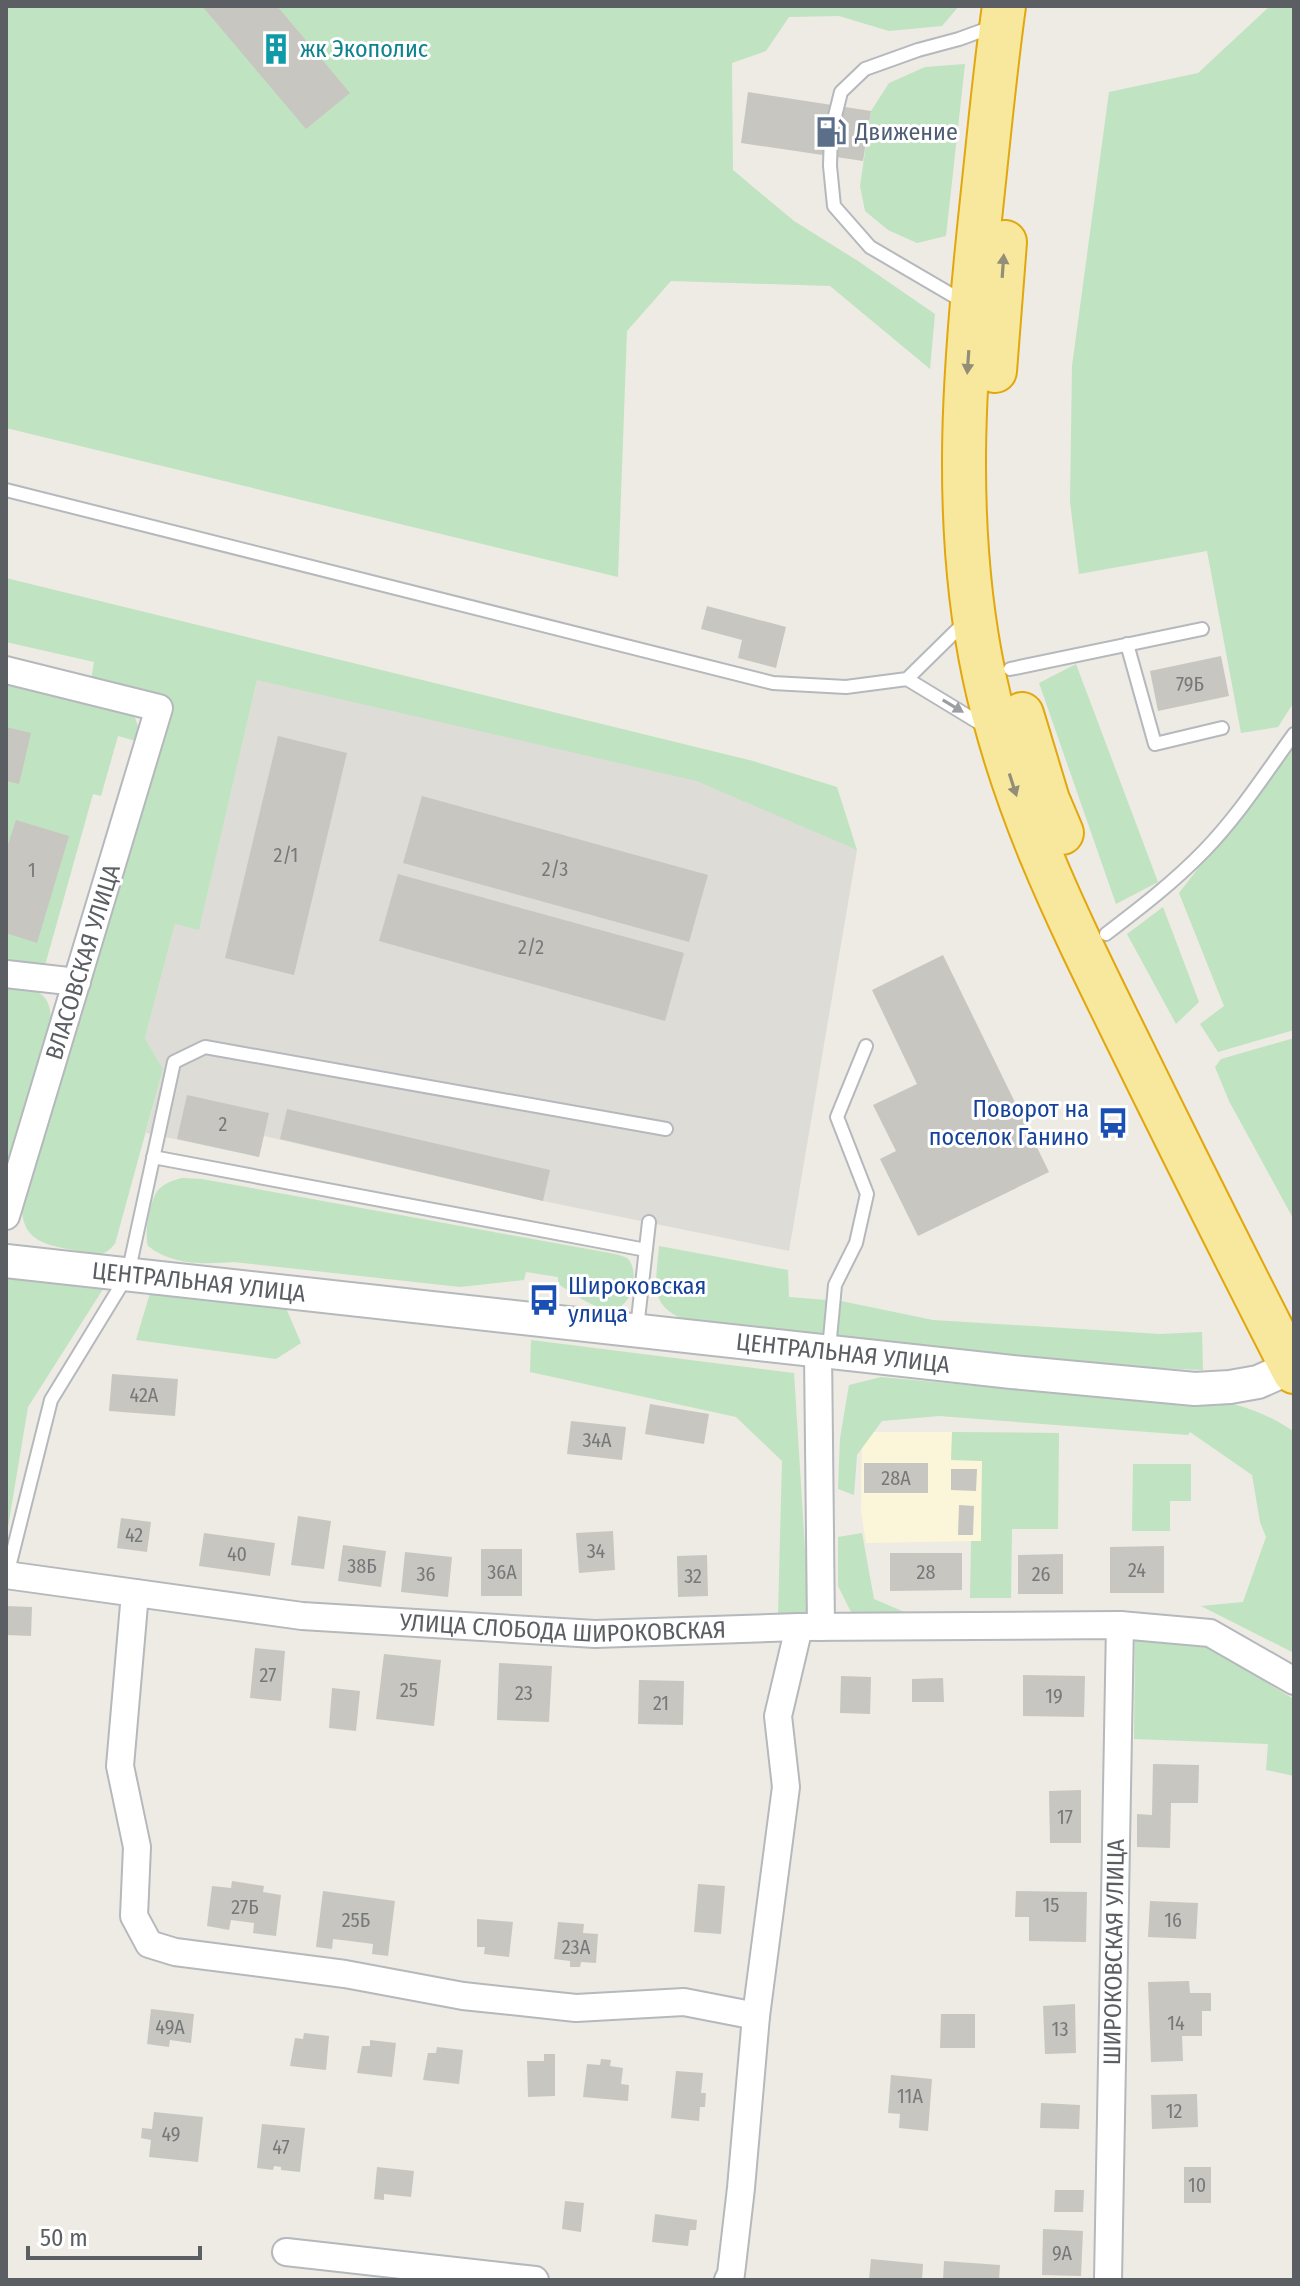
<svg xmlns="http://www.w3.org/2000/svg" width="1300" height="2286" font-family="'Fira Sans Condensed',sans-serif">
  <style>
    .commercial { fill: #fbf5d9 }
    .industrial { fill: #dedcd7 }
    .green { fill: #c0e3c1 }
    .building { fill: #c8c6c0 }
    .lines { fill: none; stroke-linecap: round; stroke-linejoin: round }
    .service-casing { stroke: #b5b8bc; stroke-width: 16 }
    .minor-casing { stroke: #b5b8bc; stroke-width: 30 }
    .tertiary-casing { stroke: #b5b8bc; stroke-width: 36 }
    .trunk-casing { stroke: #e2a70d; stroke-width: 46 }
    .service { stroke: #fff; stroke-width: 12 }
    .minor { stroke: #fff; stroke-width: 26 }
    .tertiary { stroke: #fff; stroke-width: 32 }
    .trunk { stroke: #f8e89d; stroke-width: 42 }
    .oneway { fill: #928e77 }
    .oneway2 { fill: #9d9ea1 }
    .labels { text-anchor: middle; stroke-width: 6; stroke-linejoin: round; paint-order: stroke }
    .number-label { font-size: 20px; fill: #76787a }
    .culture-label { font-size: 24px; fill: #0d838f; stroke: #fff; text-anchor: start }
    .service-label { font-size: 24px; fill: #4e5e75; stroke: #fff; text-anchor: start }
    .street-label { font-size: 24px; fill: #5b5e62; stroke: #fff }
    .transit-label { font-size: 24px; fill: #164399; stroke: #fff; text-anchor: end }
  </style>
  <rect width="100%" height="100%" fill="#edebe3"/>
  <path class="commercial" d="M862 1432H952V1460H982L981 1541 866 1543 861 1511Z"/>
  <path class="industrial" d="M257 680 753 761 746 801 857 850 789 1251 543 1201 264 1136 259 1157 146 1133 163 1069 145 1038 175 924 199 929Z"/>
  <path class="green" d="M6 6H959L942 26 889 31 839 16 789 17 766 51 732 63 733 170 794 221 858 261 935 314 930 369 830 286 671 281 627 331 618 577 6 428Z
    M1270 6H1294V702L1278 727 1241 733 1207 551 1079 574 1070 502 1072 366 1109 92 1198 73Z
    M965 64 946 236 917 243 888 230 865 211 860 186 871 111 889 83 925 67Z
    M6 578 753 761 837 787 857 850 697 781 257 680 199 930 175 924 145 1038 163 1069 115 1244C111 1248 106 1254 99 1254 92 1255 81 1251 73 1250 48 1245 24 1242 22 1211L169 701 91 681 94 662 6 642Z
    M1076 664 1158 882 1116 904 1039 683Z
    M6 681 134 715 139 729 136 741 118 736 101 796 93 794 44 969 6 965Z
    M1294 745V1030L1218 1052 1200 1024 1224 1006 1179 893Z
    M1163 907 1199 1002 1176 1024 1127 934Z
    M6 986C31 989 50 988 51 1019L6 1171Z
    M1294 1038V1220L1229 1101 1215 1067 1221 1059Z
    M182 1178 202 1179 615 1254C619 1255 623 1256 627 1258 640 1269 633 1305 616 1308 596 1312 575 1294 558 1284V1277L526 1272 524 1280 460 1287 234 1262C205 1264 173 1266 148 1246 144 1235 150 1198 159 1189 165 1183 174 1180 182 1178Z
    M659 1246 788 1270 789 1297 827 1300 823 1340 691 1322C647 1307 656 1286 659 1246Z
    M6 1278 105 1286 28 1407 6 1539Z
    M150 1293 286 1308 301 1343 276 1359 136 1340Z
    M841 1301 933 1320 1160 1334 1202 1332 1203 1370 1157 1368 837 1341Z
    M531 1340 794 1373 809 1612 778 1615 782 1461 736 1417 530 1372Z
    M881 1377 1182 1405C1212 1390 1269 1413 1294 1432V1653L1201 1606 1243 1602 1266 1537 1260 1522 1252 1475 1190 1432 1188 1435 939 1416 882 1421 857 1455 854 1495 838 1489 840 1438 849 1385Z
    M952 1432 1059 1433 1058 1529H1012L1011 1598H970L971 1541H981L982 1461 951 1460Z
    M1133 1464H1191V1501H1170V1531H1132Z
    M862 1533 874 1599 916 1617 854 1618 838 1586V1537Z
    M1135 1639C1150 1639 1185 1636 1198 1640 1233 1652 1261 1682 1294 1699V1776L1266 1770 1268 1744 1134 1739Z"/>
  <path class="building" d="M202 6H277L350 93 306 129Z
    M748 92 871 111 863 161 741 143Z
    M707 606 786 627 776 668 738 658 742 640 701 629Z
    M1221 656 1229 696 1158 711 1150 671Z
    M6 727 31 733 19 784 6 781Z
    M278 736 347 753 294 975 225 958Z
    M422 796 708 875 689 942 403 863Z
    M16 820 69 836 37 943 6 933V851Z
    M398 874 684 953 665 1021 379 941Z
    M943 955 1049 1172 918 1236 880 1159 896 1151 873 1105 917 1084 872 990Z
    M187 1095 269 1113 259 1157 177 1139Z
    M287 1109 550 1170 543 1201 280 1139Z
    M112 1374 178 1379 175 1416 109 1411Z
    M650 1404 709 1414 704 1444 645 1434Z
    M571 1421 626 1427 622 1460 567 1454Z
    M864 1463H928V1493H864Z
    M951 1469H977L976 1491 951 1490Z
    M959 1505 974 1506 973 1535H958Z
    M298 1516 331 1521 324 1569 291 1565Z
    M121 1518 151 1522 147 1552 117 1548Z
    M613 1531 615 1570 579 1573 576 1533Z
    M204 1533 275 1543 270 1576 199 1566Z
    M343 1545 386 1551 381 1587 338 1581Z
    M1164 1546V1593H1110V1547Z
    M481 1549H522V1596H481Z
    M405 1552 452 1557 448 1597 401 1592Z
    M890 1553H962V1590L890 1591Z
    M1063 1554V1594H1018V1555Z
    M707 1555 708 1596 678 1597 677 1556Z
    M6 1606 32 1607 31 1636 6 1635Z
    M255 1648 285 1651 281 1701 250 1698Z
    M384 1654 441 1660 434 1726 376 1719Z
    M499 1663 552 1666 549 1722 497 1720Z
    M1023 1675 1085 1676 1084 1717 1023 1716Z
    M841 1676 871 1677 870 1714 840 1713Z
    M943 1678 944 1702H912V1679Z
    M639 1680 684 1681 683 1725 638 1724Z
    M332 1688 360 1691 356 1731 329 1728Z
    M1153 1764 1199 1765 1198 1803H1171L1170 1848 1137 1847V1814L1152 1815Z
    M1081 1790V1843H1050L1049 1791Z
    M232 1881 264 1886 263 1892 281 1895 276 1936 253 1933 254 1923 231 1920 229 1930 207 1926 212 1886 231 1888Z
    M698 1884 725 1886 721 1934 694 1932Z
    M323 1891 395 1901 388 1956 372 1954 373 1944 350 1941 333 1939 332 1949 316 1947Z
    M1016 1891 1087 1892 1086 1942 1029 1941V1917H1015Z
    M1150 1901 1198 1903 1196 1939 1148 1937Z
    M477 1919 513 1922 509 1957 484 1954 485 1947H477Z
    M558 1922 584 1924 583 1933 598 1934 596 1963 581 1962 580 1967H570V1961L554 1959Z
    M1189 1981 1190 1993H1211V2011H1202V2036H1182L1183 2061 1151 2062 1148 1982Z
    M1075 2004 1076 2053 1045 2054 1043 2006Z
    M151 2009 194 2014 191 2043 170 2040 169 2047 147 2044Z
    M941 2014H975V2048H940Z
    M304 2033 329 2036 326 2070 290 2066 295 2038 303 2039Z
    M370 2040 396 2043 392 2077 357 2073 362 2046H370Z
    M437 2047 463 2050 459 2084 423 2080 428 2053H436Z
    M544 2054H555V2096L528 2097 527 2061H544Z
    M601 2059 611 2060 610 2066 623 2068 621 2084 629 2085 628 2101 583 2097 587 2064 600 2065Z
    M676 2071 703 2073 701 2093H706L705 2107H700L699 2121 671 2118Z
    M891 2075 932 2079 928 2131 899 2128 900 2114 888 2113Z
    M1197 2094 1198 2127 1152 2129 1151 2095Z
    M1041 2103 1080 2105 1079 2129 1040 2128Z
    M154 2112 203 2117 198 2162 149 2157 151 2140 141 2138 142 2128 152 2129Z
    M262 2124 305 2128 300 2172 281 2170V2167L274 2166 273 2170 257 2168Z
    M377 2167 414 2171 411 2197 384 2194V2200L374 2199Z
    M1184 2167H1211V2203H1184Z
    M1055 2190H1084L1083 2212H1054Z
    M565 2201 584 2203 581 2232 562 2229Z
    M655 2214 697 2220 696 2230H690L688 2246 652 2242Z
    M1043 2229 1083 2231 1081 2276 1042 2275Z
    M871 2259 923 2264 922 2280H869Z
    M944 2261 1000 2265 999 2280H943Z"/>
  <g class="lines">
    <defs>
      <path id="service" d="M964 302 870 247 834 206 830 166 831 132 841 92 865 69 918 50 959 39 992 27
        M6 490 773 683 846 687 907 679 965 622
        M1127 644 1155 744 1222 728
        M1010 669 1202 629
        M907 679 986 727
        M1106 934C1140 908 1174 882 1204 851 1238 816 1265 774 1294 734
        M153 1157 646 1250
        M637 1328 649 1222
        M829 1349 835 1285 856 1243 867 1194 837 1117 866 1046
        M7 1575 51 1400 128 1274 174 1062 205 1047 666 1129"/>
      <g id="minor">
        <path d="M6 670 159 708 6 1216"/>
        <path d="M6 974 77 982"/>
        <path d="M818 1351 821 1627"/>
        <path id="s1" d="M6 1575 302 1616 595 1634 799 1627 1120 1625 1210 1633 1294 1681"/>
        <path d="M135 1593 120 1766 137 1847 134 1916 149 1944 175 1952 345 1974 463 1996 576 2008 684 2002 756 2016"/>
        <path d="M286 2252 535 2280"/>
        <path d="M728 2280 731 2274 741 2188 756 2016 786 1787 778 1716 799 1627"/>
        <path id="s2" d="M1108 2280 1120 1625"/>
      </g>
      <g id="tertiary">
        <path id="s3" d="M6 1261 1012 1372 1195 1389 1230 1387 1258 1382 1294 1366"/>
      </g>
      <path id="trunk" d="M1004 6C995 70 989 135 982 200 965 357 951 519 984 675 1012 807 1067 917 1126 1037 1181 1149 1237 1261 1294 1372
        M995 371 1005 242
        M1022 714 1048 800 1062 833"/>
    </defs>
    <use href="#service" class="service-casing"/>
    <use href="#minor" class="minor-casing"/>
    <use href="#tertiary" class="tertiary-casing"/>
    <use href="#trunk" class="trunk-casing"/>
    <use href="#service" class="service"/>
    <use href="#minor" class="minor"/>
    <use href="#tertiary" class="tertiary"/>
    <use href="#trunk" class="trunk"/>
  </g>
  <defs><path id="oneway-solid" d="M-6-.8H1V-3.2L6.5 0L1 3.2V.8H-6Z" transform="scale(2)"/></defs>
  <g class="oneway">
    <use href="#oneway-solid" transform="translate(1003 266) rotate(-86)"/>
    <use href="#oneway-solid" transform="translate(968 362) rotate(94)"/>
    <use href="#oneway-solid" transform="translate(1013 785) rotate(72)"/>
  </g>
  <use class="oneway2" href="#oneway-solid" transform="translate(953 706) rotate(31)"/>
  <defs>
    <symbol id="building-bare" viewBox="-9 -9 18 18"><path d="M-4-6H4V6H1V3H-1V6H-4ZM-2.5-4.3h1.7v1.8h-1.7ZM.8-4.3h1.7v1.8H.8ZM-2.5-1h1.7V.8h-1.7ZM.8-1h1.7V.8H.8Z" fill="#0f9aa8" stroke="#fff" stroke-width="2.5" paint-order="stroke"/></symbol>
    <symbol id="fuel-bare" viewBox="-9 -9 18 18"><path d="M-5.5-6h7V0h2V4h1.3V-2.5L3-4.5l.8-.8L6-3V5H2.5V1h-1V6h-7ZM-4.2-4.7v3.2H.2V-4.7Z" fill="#5c6f8a" stroke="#fff" stroke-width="2.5" paint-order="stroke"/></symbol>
    <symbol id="bus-bare" viewBox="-9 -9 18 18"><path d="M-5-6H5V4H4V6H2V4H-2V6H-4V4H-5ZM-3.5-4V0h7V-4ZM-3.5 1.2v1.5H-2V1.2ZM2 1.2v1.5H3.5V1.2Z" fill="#1a4fb4" stroke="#fff" stroke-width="2.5" paint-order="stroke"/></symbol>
  </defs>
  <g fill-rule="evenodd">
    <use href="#building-bare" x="254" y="27" width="44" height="44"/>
    <use href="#fuel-bare" x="809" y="110" width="44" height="44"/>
    <use href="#bus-bare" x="1091" y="1101" width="44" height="44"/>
    <use href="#bus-bare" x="522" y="1278" width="44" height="44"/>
  </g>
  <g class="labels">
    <g class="number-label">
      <text x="1190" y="691">79Б</text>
      <text x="286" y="862">2/1</text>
      <text x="555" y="876">2/3</text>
      <text x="32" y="877">1</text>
      <text x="531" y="954">2/2</text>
      <text x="223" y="1131">2</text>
      <text x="144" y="1402">42А</text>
      <text x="597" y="1447">34А</text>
      <text x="896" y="1485">28А</text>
      <text x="134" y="1542">42</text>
      <text x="596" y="1558">34</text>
      <text x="237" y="1561">40</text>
      <text x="362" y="1573">38Б</text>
      <text x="1137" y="1577">24</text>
      <text x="502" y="1579">36А</text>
      <text x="926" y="1579">28</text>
      <text x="426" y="1581">36</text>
      <text x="1041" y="1581">26</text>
      <text x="693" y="1583">32</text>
      <text x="268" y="1682">27</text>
      <text x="409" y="1697">25</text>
      <text x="524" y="1700">23</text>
      <text x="1054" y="1703">19</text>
      <text x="661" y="1710">21</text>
      <text x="1065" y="1824">17</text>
      <text x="1051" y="1912">15</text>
      <text x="245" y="1914">27Б</text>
      <text x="356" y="1927">25Б</text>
      <text x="1173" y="1927">16</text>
      <text x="576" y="1954">23А</text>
      <text x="1176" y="2030">14</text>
      <text x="170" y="2034">49А</text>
      <text x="1060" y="2036">13</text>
      <text x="910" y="2103">11А</text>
      <text x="1174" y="2118">12</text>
      <text x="171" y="2141">49</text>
      <text x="281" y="2154">47</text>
      <text x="1197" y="2192">10</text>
      <text x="1062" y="2260">9А</text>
    </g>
    <g class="culture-label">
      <text x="300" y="57">жк Экополис</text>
    </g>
    <g class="service-label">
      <text x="855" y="140">Движение</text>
    </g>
    <g class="street-label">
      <text transform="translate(83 962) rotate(-73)" y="8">ВЛАСОВСКАЯ УЛИЦА</text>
      <text dy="8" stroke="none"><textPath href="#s3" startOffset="194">ЦЕНТРАЛЬНАЯ УЛИЦА</textPath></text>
      <text dy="8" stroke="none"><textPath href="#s3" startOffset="842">ЦЕНТРАЛЬНАЯ УЛИЦА</textPath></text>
      <text dy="8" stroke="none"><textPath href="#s1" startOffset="560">УЛИЦА СЛОБОДА ШИРОКОВСКАЯ</textPath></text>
      <text dy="8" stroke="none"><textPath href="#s2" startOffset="328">ШИРОКОВСКАЯ УЛИЦА</textPath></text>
    </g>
    <g class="transit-label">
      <text x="1089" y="1117">Поворот на<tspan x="1089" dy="28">поселок Ганино</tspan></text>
      <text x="568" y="1294" text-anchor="start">Широковская<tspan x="568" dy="28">улица</tspan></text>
    </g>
  </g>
  <rect width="1300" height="2286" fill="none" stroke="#5b5e62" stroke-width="16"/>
  <path d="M28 2246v12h172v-12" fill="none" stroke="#5b5e62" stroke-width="4"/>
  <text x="40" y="2246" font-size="24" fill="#5b5e62" stroke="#ffffff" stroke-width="6" paint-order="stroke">50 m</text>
</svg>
